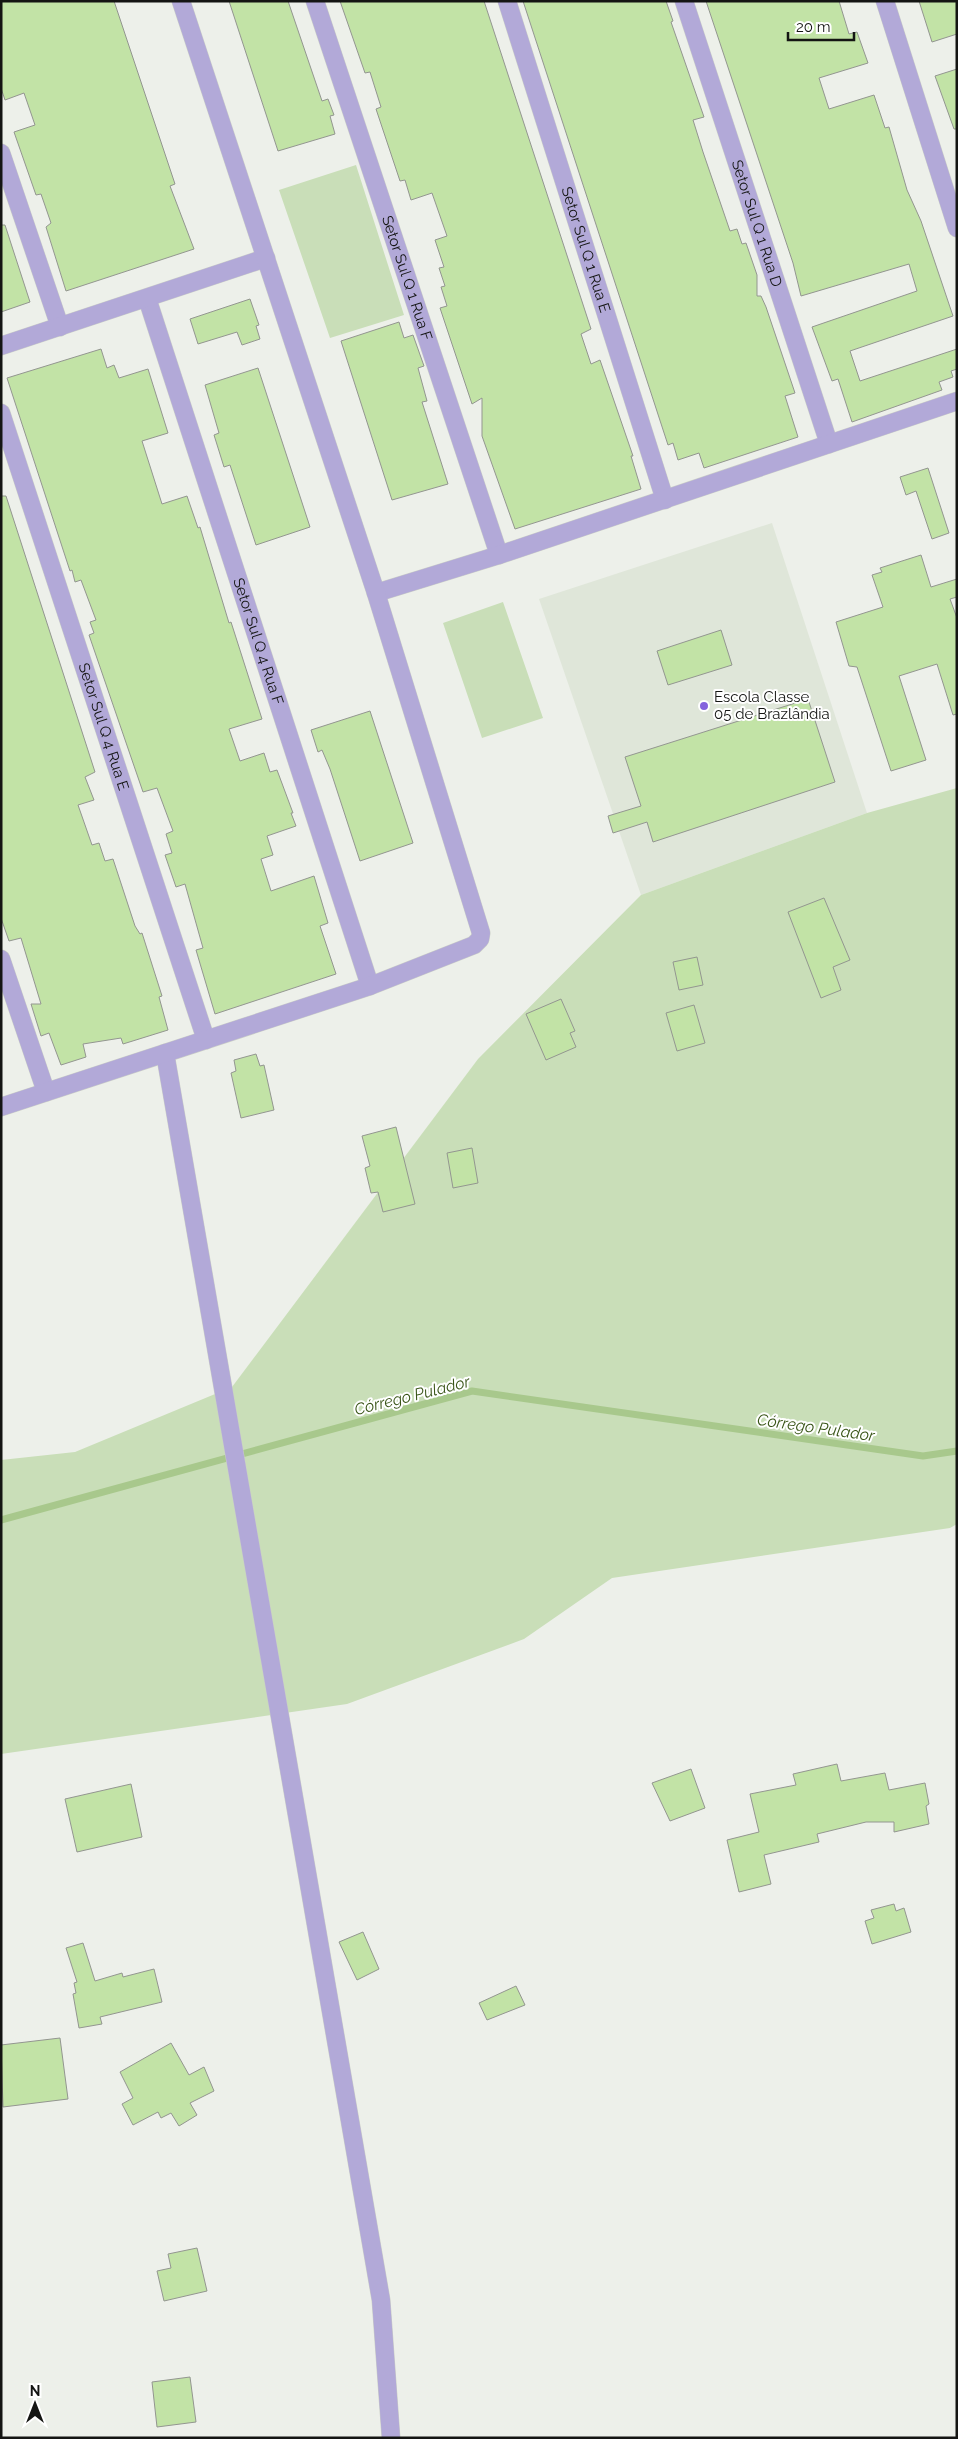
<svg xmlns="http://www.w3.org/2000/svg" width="958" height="2439" font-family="Raleway,sans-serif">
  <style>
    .built { fill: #dfe6d9 }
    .green { fill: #c9deb8 }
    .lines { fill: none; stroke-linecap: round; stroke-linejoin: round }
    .stream { stroke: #a8c88c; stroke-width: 7 }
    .building { fill: #c2e3a6; stroke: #939690 }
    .minor-casing { stroke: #cacdc8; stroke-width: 19 }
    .minor { stroke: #b2a9d8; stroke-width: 18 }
    .poi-dot { fill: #8462dd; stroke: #fff; stroke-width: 2 }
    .labels { text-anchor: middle; stroke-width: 4; stroke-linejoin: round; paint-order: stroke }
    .street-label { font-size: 15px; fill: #141513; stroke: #fff }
    .poi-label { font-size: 15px; fill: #141513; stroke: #fff; text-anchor: start }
    .water-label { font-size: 16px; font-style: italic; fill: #385416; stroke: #fff }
  </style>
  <rect width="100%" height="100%" fill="#edf0ea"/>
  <path class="built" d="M772 523 867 813 641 895 539 599Z"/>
  <path class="green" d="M356 165 404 315 330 338 279 190Z
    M503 602 543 718 482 738 443 623Z
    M957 788V1524L950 1528 612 1578 524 1639 347 1704 1 1754V1460L75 1452 232 1387 478 1059 641 895 867 813Z"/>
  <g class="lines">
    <path class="stream" d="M1 1520 472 1391 923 1456 957 1451"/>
  </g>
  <path class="building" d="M1 1H114L175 184 170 186 194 249 66 291 46 227 51 223 41 194 36 195 14 132 35 125 24 93 5 100 1 88Z
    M229 1H288L322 101 328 99 334 115 330 116 335 134 278 151Z
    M340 1H484L591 329 581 334 591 364 600 360 633 456H631L641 489 515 529 482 436V398L472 404 440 308 447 306 441 287 445 286 439 268 444 267 435 240 447 236 432 193 411 200 405 180 400 181 376 109 381 107 370 72 365 73Z
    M523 1H666L673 21 671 22 704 117 693 120 703 152 730 231 737 229 742 244 746 243 757 275V296H761L766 307 795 393 785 396 798 437 704 468 699 453 678 460 673 443 668 445Z
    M706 1H839L849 34 857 32 868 63 819 78 829 109 874 95 885 128 889 127 907 190 921 221 953 316 850 351 860 381 957 349V369L951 371 953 377 939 382 942 390 852 422 838 379 832 381 812 327 917 291 909 264 801 296 793 263Z
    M919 1H957V34L932 42Z
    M957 69V129H954L935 76Z
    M1 225H5L30 302 1 312Z
    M250 299 259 325 256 326 260 339 242 345 237 332 198 344 190 319Z
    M399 322 404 338 413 335 424 366 418 368 427 401 422 402 448 484 392 500 341 341Z
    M101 349 107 368 114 365 119 378 148 369 168 433 142 441 162 504 187 496 198 528 200 527 229 623 231 622 262 719 229 729 240 761 264 753 270 772 277 770 293 813H291L296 826 267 836 273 855 261 859 271 891 314 876 328 923 320 926 336 974 215 1014 196 950 203 948 185 884 176 887 165 855 172 853 166 834 173 831 157 788 143 792 89 635 94 633 90 622 96 620 81 580 75 582 72 570 70 571 7 378Z
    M258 368 310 527 256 545 230 465 224 467 214 435 219 433 205 385Z
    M928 468 949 533 932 539 916 491 906 495 900 477Z
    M1 496H6L95 772 85 777 94 800 78 805 92 845 99 843 105 861 113 859 135 926 140 934 142 933 162 996 159 997 168 1030 123 1044 121 1038 83 1044 86 1057 61 1065 49 1033 41 1036 31 1004H41L21 938 9 941 1 918Z
    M921 555 931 587 957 579V597L950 599 957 618V714L953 715 937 664 899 676 926 760 891 771 857 667 849 666 836 622 883 607 872 575 882 572 880 568Z
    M721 630 732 665 668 685 657 651Z
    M808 699 835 782 653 842 647 822 613 833 608 816 641 806 625 757Z
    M370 711 413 843 360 861 330 769 322 750 318 752 311 730Z
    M824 898 850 960 833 967 841 990 821 998 788 912Z
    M697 957 703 985 679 990 673 962Z
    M561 999 575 1031 570 1033 576 1047 546 1060 526 1014Z
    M694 1005 705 1043 677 1051 666 1013Z
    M256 1054 260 1066 264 1065 274 1110 241 1118 231 1073 236 1071 234 1060Z
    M396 1127 415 1204 383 1212 378 1192 371 1193 365 1168 370 1166 362 1136Z
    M472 1148 478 1183 453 1188 447 1153Z
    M837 1764 841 1781 885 1773 889 1790 925 1783 929 1804 926 1806 929 1824 894 1832V1822H866L817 1834 819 1842 764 1855 771 1884 739 1892 727 1840 759 1832 750 1794 796 1785 793 1774Z
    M691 1769 705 1808 670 1821 652 1783Z
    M131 1784 142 1837 77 1852 65 1799Z
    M894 1904 896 1911 904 1908 911 1932 872 1944 865 1921 874 1918 871 1910Z
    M363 1932 379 1969 357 1980 339 1942Z
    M83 1943 95 1981 122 1973 123 1977 154 1969 162 2002 100 2017 102 2024 79 2028 73 1994 76 1993 74 1983 77 1982 66 1948Z
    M516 1986 525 2005 487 2020 479 2003Z
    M60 2038 68 2099 3 2107 1 2045Z
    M171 2043 189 2075 204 2067 214 2091 190 2103 197 2115 179 2126 171 2113 161 2118 158 2112 133 2125 122 2104 133 2098 120 2072Z
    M197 2248 207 2291 164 2301 157 2271 171 2268 168 2254Z
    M190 2377 196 2422 157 2427 152 2382Z"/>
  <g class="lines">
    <defs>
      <g id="minor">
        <path id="s1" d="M315 1 499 555"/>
        <path id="s2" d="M507 1 665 500"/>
        <path id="s3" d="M684 1 829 444"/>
        <path d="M885 1 957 228"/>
        <path d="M1 153 60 327"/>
        <path id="s4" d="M147 298 370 986"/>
        <path d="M1 346 266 258"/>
        <path id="s5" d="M1 413 206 1040"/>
        <path d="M376 593 499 555 957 401"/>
        <path d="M1 959 46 1092"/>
        <path d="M165 1053 381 2300 391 2438"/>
        <path d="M1 1107 370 986 474 945 480 939 481 933 376 593 181 1"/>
      </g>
    </defs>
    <use href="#minor" class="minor-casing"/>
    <use href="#minor" class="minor"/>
  </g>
  <circle class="poi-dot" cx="704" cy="706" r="5"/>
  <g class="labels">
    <g class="street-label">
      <text dy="5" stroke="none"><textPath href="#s3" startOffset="234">Setor Sul Q 1 Rua D</textPath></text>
      <text dy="5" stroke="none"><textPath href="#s2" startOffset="261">Setor Sul Q 1 Rua E</textPath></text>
      <text dy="5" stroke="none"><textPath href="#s1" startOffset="292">Setor Sul Q 1 Rua F</textPath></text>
      <text dy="5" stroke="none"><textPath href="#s4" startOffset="361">Setor Sul Q 4 Rua F</textPath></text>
      <text dy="5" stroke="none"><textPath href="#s5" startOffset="330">Setor Sul Q 4 Rua E</textPath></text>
    </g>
    <g class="poi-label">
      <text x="714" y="702">Escola Classe<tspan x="714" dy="17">05 de Brazlândia</tspan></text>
    </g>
    <g class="water-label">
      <text transform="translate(412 1395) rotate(-14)" y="6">Córrego Pulador</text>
      <text transform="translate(816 1427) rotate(8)" y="6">Córrego Pulador</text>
    </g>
  </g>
  <rect width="958" height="2439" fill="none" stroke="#141513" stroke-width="5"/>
  <g transform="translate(35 2404)" stroke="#ffffff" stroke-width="4" paint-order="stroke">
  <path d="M0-4L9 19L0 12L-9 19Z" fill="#141513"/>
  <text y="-8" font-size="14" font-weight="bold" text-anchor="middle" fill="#141513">N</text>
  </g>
  <path d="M788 32v8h66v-8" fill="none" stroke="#141513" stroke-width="2.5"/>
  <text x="796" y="32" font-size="15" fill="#141513" stroke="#ffffff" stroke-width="4" paint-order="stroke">20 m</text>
</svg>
